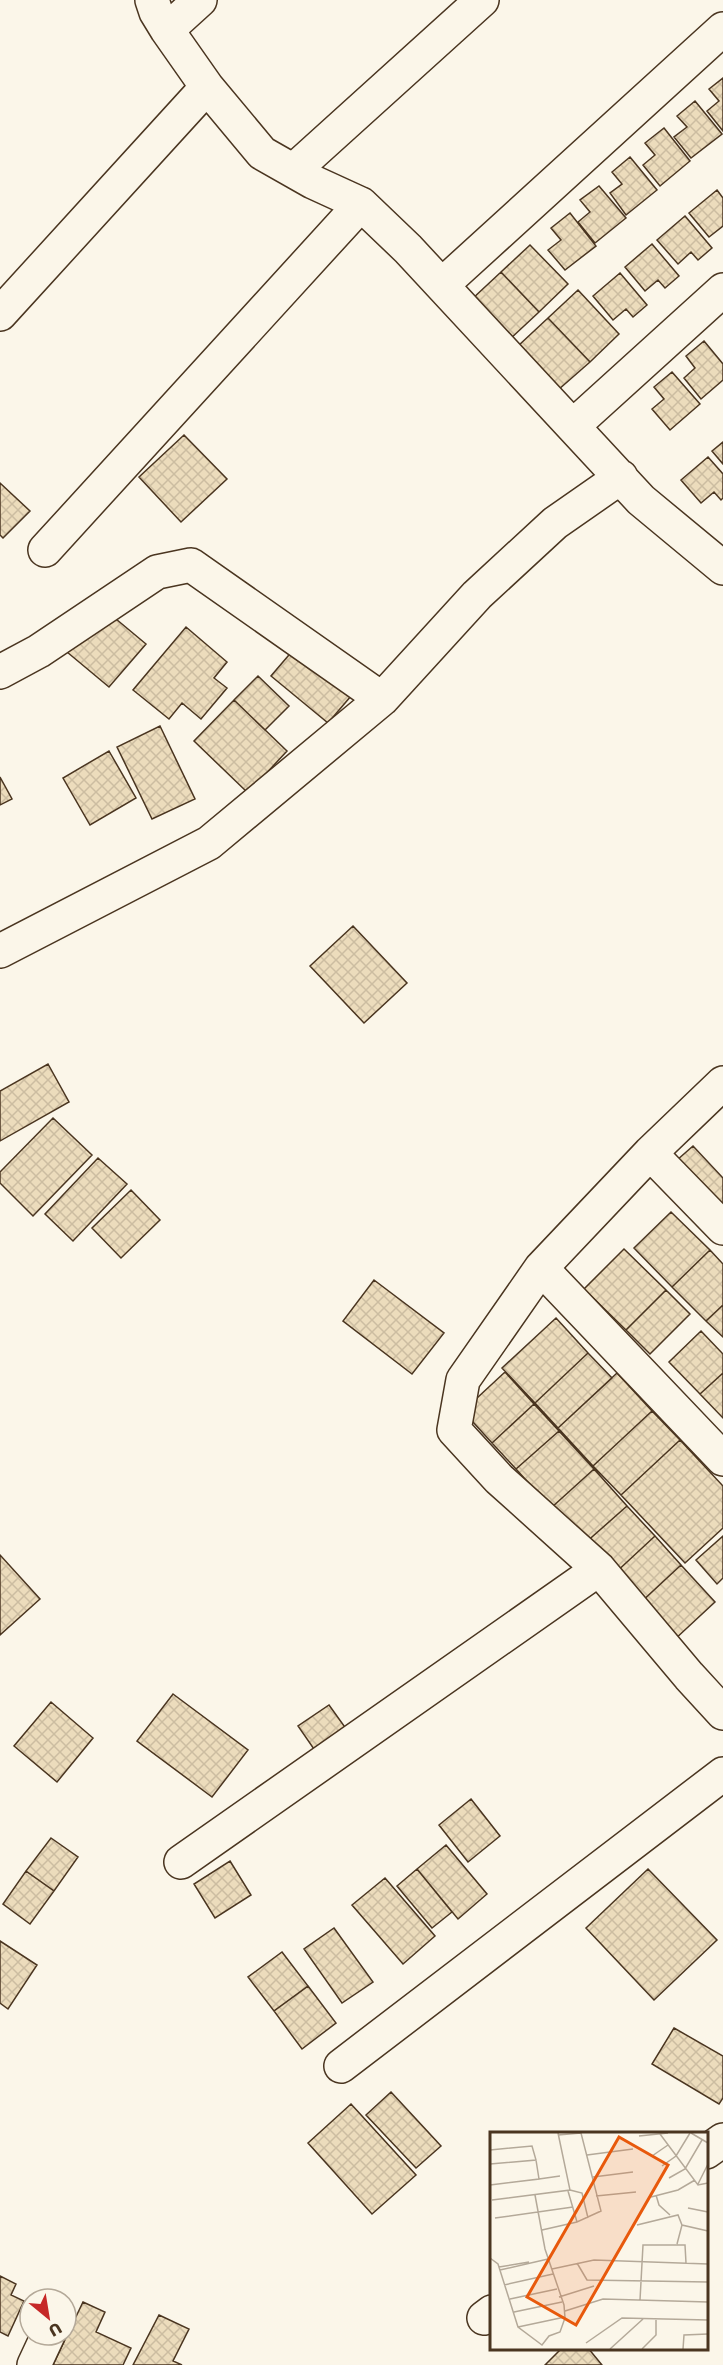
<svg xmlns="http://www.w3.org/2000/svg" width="723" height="2365" font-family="'Golos Text',sans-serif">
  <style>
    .building { fill: url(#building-cross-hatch); stroke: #4a3520; stroke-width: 1.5 }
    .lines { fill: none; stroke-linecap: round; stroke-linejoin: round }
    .street-casing { stroke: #4a3520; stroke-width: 36 }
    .street { stroke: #fbf6e9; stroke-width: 33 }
    .inset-road { fill: none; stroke: #b4a999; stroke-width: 1.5 }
    .view { fill: #e8590c; fill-opacity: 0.15; stroke: #e8590c; stroke-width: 3 }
    .inset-edge { fill: none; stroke: #4a3520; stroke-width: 3 }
  </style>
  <defs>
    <pattern id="building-cross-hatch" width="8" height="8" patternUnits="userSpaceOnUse" patternTransform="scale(1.5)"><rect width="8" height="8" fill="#ecdcbc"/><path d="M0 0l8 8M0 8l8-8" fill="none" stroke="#ccbda1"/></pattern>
  </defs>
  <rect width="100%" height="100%" fill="#fbf6e9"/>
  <path class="building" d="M723 78V131L707 111 719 101 709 89Z
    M695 101 722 134 691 158 674 137 687 127 677 116Z
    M664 128 690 161 660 186 643 165 655 155 645 143Z
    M630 157 657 190 626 215 610 193 622 184 612 172Z
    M599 186 626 218 595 243 578 222 590 212 580 200Z
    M717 190 723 198V226L709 237 689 213Z
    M570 213 596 246 565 270 548 250 561 240 551 228Z
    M685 216 712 248 698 260 691 252 678 264 657 240Z
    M652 244 679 276 665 288 658 280 645 291 625 267Z
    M530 245 568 284 539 312 501 272Z
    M501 272 539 312 509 340 471 300Z
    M620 273 647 305 633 317 626 309 613 320 593 296Z
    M578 290 619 334 590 362 548 318Z
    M548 318 590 362 558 390 518 346Z
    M704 341 723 364V380L701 399 684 378 695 368 686 356Z
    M672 372 700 404 670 430 652 409 664 399 654 387Z
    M184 435 227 479 181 522 139 477Z
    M723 442V464L712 451Z
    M708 457 723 474V498L721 500 714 492 701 503 681 480Z
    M0 483 30 511 3 538 0 535Z
    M104 609 146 644 109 687 67 652Z
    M186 627 227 662 214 678 227 688 201 719 182 703 169 719 133 690Z
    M294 649 351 696 328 723 271 676Z
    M258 676 289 706 265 730 234 700Z
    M234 700 287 751 248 793 194 741Z
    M160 726 195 799 152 819 117 747Z
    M109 751 136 798 90 825 63 778Z
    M0 777 12 799 0 805Z
    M353 926 407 983 364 1023 310 966Z
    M48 1064 69 1102 0 1141V1091Z
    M53 1118 92 1155 33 1216 0 1183V1172Z
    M693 1146 723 1178V1218L668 1168Z
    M98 1158 127 1184 73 1241 45 1214Z
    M131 1190 160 1220 121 1258 92 1228Z
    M671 1212 710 1250 672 1287 634 1248Z
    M624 1249 666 1290 626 1330 584 1289Z
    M710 1250 723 1264V1305L706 1321 672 1287Z
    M374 1280 444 1333 412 1374 343 1321Z
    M666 1290 690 1314 650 1354 626 1330Z
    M723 1305V1337L706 1321Z
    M556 1318 588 1353 535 1403 502 1368Z
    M701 1331 723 1354V1373L700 1394 669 1362Z
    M588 1353 612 1378 558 1428 535 1403Z
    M505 1372 534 1404 492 1443 463 1411Z
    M617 1373 652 1411 593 1466 558 1428Z
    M723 1373V1418L700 1394Z
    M534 1404 559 1431 516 1469 492 1443Z
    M652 1411 680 1440 621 1495 593 1466Z
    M559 1431 594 1469 551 1508 516 1469Z
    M680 1440 723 1486V1528L685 1563 621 1495Z
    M594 1469 627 1506 584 1544 551 1508Z
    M627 1506 655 1536 613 1575 584 1544Z
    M655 1536 681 1565 639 1604 613 1575Z
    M723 1536V1578L717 1584 696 1560Z
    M0 1555 40 1599 0 1635Z
    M681 1565 715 1602 673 1641 639 1604Z
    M173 1694 248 1750 212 1797 137 1741Z
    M51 1702 93 1738 57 1782 14 1746Z
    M329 1705 347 1730 316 1752 298 1726Z
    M471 1799 500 1836 468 1862 439 1825Z
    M51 1838 78 1857 54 1891 26 1871Z
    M446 1845 487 1894 458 1919 417 1869Z
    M230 1861 251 1895 215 1918 194 1884Z
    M417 1869 452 1912 432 1928 397 1886Z
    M648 1869 717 1940 654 2000 586 1928Z
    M26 1871 54 1891 30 1924 3 1904Z
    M385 1878 435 1936 403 1964 352 1905Z
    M334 1928 373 1982 342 2003 304 1949Z
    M0 1941 37 1965 8 2009 0 2003Z
    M282 1952 308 1986 274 2011 248 1977Z
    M308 1986 336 2023 302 2049 274 2011Z
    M674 2028 723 2056V2098L719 2104 652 2064Z
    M391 2092 441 2146 416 2168 366 2115Z
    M351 2104 416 2175 372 2214 308 2143Z
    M0 2276 16 2284 11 2295 24 2301 8 2336 0 2332Z
    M83 2302 105 2312 96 2332 131 2348 123 2365H53Z
    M159 2315 189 2329 173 2361 182 2365H133Z
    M562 2348H588L602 2365H545Z"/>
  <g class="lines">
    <defs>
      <path id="street" d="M152 0 156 12 167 30 207 87 262 153 313 182 361 204 408 249 641 500 723 568
        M167 30 200 0
        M294 170 482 0
        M442 285 723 29
        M0 314 207 87
        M573 426 723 290
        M45 550 361 204
        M0 672 39 651 157 572 191 565 382 699
        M0 951 209 843 382 699 477 595 555 523 621 477
        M650 1153 723 1083
        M723 1228 650 1153 541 1268 463 1380 454 1430 499 1479 599 1569 689 1676 723 1713
        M541 1268 723 1459
        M181 1862 599 1569
        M341 2066 723 1774
        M706 2152 723 2140
        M484 2318 492 2312
        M34 2365 48 2335"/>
    </defs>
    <use href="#street" class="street-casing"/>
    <use href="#street" class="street"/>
  </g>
  <g transform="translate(490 2132)">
    <rect width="218" height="218" fill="#fbf6e9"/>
    <path class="inset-road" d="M201 1 218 11M170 2 208 53 218 51M68 3 91 1 111 79 87 90 78 59M149 4 178 1M0 18 42 14 46 28 0 32M97 23 143 17M162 24 178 13M172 34 186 24 200 1M103 45 143 40M179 46 195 37 212 8M49 47 70 44M208 52 218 32M0 53 49 47 46 28M80 58 92 61 98 86M166 63 169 73 180 83M106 64 146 60M161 65 188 58 205 48M2 68 80 58 68 1M198 76 218 80M5 86 83 75M147 93 188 83 192 93 218 99M52 98 87 90M187 112 192 93M0 126 8 132 28 195 52 213 59 204 70 200 75 186 74 173 55 117 45 63M87 131 97 148 218 150M9 135 39 130M62 137 104 128 218 132M10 138 58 127M14 153 63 142M69 165 104 154M20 167 67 157M150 168 153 113H195L196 131M75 179 113 167 218 170M24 180 72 170M28 195 75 185M96 211 132 186 218 188M120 217 153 187M152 217 166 203V188M193 217 194 203 218 202"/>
    <path class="view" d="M129 5 178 33 86 193 37 165Z"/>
    <rect width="218" height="218" class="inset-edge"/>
  </g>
  <g transform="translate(48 2317) rotate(150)"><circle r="28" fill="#fbf6e9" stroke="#b4a999" stroke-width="1.5"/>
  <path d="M0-4.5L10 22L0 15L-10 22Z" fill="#c62828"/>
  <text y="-9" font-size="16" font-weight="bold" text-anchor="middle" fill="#4a3520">U</text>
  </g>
</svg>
